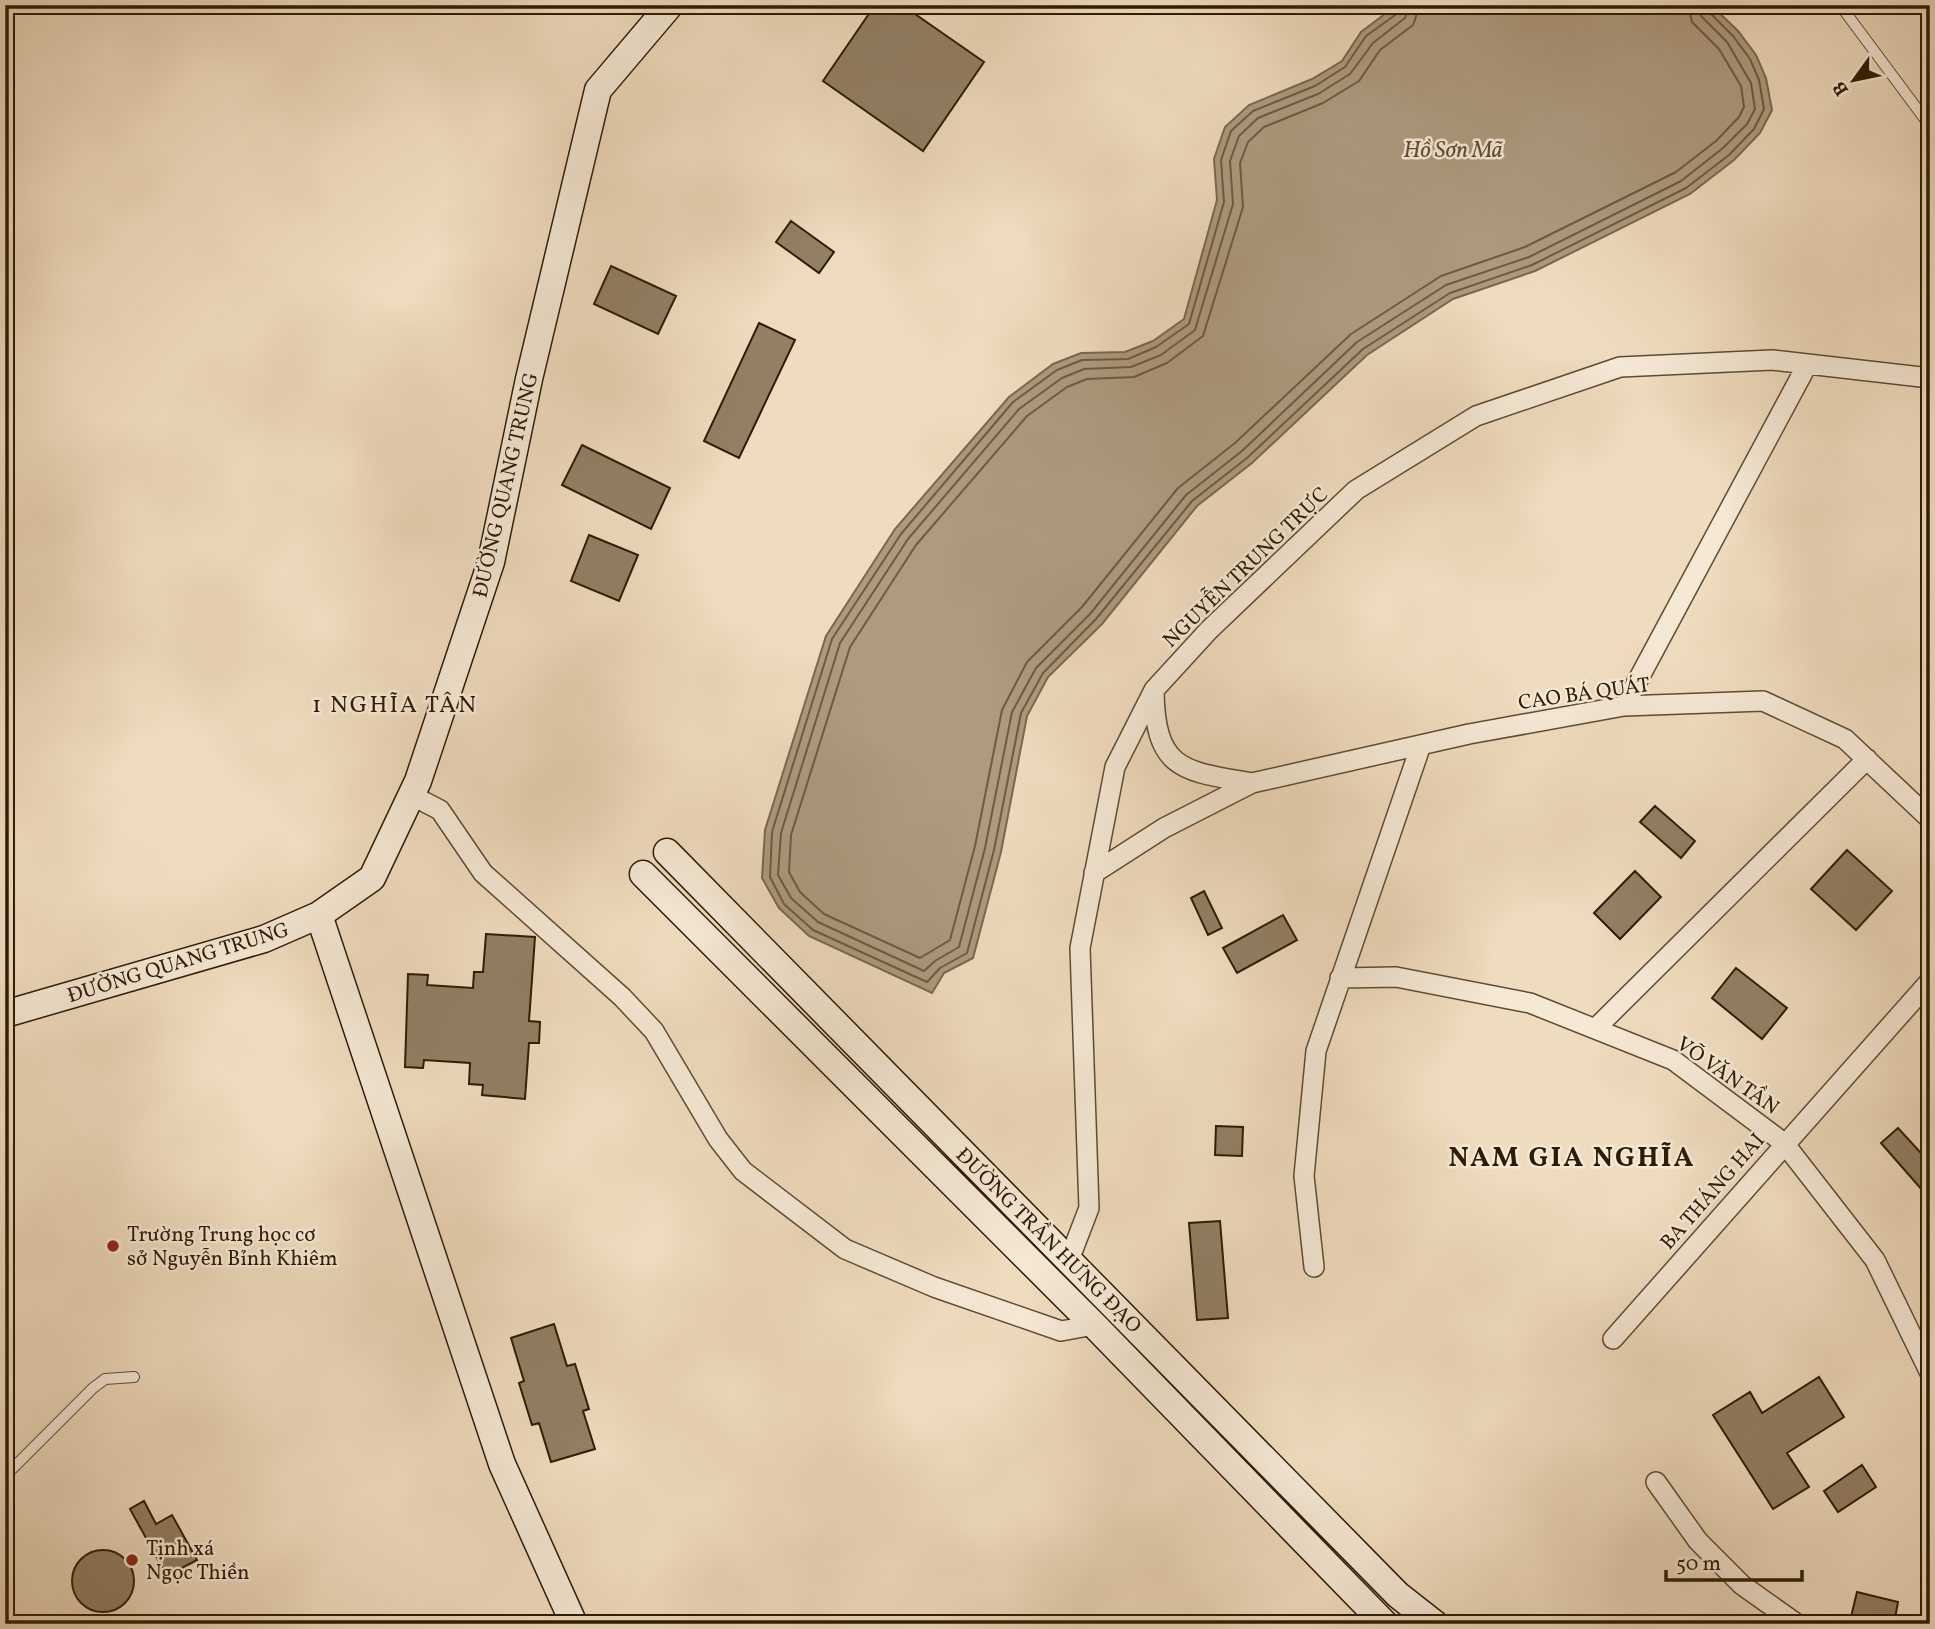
<svg xmlns="http://www.w3.org/2000/svg" width="1935" height="1629" font-family="Vollkorn,serif">
  <style>
    .water { fill: #ad9a7f; stroke: #7a684e; stroke-width: 2 }
    .lines { fill: none; stroke-linecap: round; stroke-linejoin: round }
    .shore { stroke: #6d5b42; stroke-width: 2 }
    .building { fill: #927f65; stroke: #2d1c04; stroke-width: 2 }
    .lane-casing { stroke: #5e4c32; stroke-width: 12 }
    .street-casing { stroke: #5e4c32; stroke-width: 22 }
    .secondary-casing { stroke: #2d1c04; stroke-width: 29 }
    .lane { stroke: #f5e8d5; stroke-width: 10 }
    .street { stroke: #f5e8d5; stroke-width: 19 }
    .secondary { stroke: #f5e8d5; stroke-width: 26 }
    .poi-dot { fill: #8f2418; stroke: #f5e8d5; stroke-width: 2.5 }
    .labels { text-anchor: middle; stroke-width: 5; stroke-linejoin: round; paint-order: stroke }
    .street-label { font-size: 21px; fill: #2d1c04; stroke: #f5e8d5 }
    .poi-label { font-size: 21px; fill: #2d1c04; stroke: #f5e8d5; text-anchor: start }
    .water-label { font-size: 23px; font-style: italic; fill: #604e35; stroke: #f5e8d5 }
    .quarter-label { font-size: 24px; letter-spacing: 2px; fill: #2d1c04; stroke: #f5e8d5 }
    .district-label { font-size: 28px; font-weight: bold; letter-spacing: 2px; fill: #2d1c04; stroke: #f5e8d5 }
  </style>
  <rect width="100%" height="100%" fill="#efdbbe"/>
  <filter id="stains"><feTurbulence type="fractalNoise" baseFrequency=".00286" numOctaves="4"/><feColorMatrix values="0 0 0 0 .2 0 0 0 0 .09 0 0 0 0 .02 0 0 0 .5 -.17"/></filter>
  <radialGradient id="worn" r=".72"><stop offset=".6" stop-color="#630" stop-opacity="0"/><stop offset="1" stop-color="#630" stop-opacity=".3"/></radialGradient>
  <path class="water" d="M1397 5H1711L1738 31 1756 55 1766 78 1772 110 1760 133 1734 160 1690 194 1535 271 1453 299 1367 355 1252 463 1197 506 1102 624 1048 677 1027 716 1001 852 973 958 944 973 932 993 809 936 779 908 762 878 765 830 826 636 895 529 1009 397 1053 364 1081 353 1125 352 1153 341 1184 319 1217 200 1214 159 1225 127 1249 105 1312 79 1342 61 1361 32Z"/>
  <g class="lines">
    <path class="shore" d="M1400 5 1398 13 1366 36 1345 67 1315 86 1253 111 1231 131 1221 160 1224 202 1189 324 1156 347 1128 359 1082 360 1057 370 1013 402 901 534 832 639 772 832 770 877 784 904 813 930 927 982 940 968 967 953 994 850 1021 713 1043 673 1096 619 1192 501 1247 458 1363 349 1450 293 1532 265 1686 188 1729 155 1754 129 1764 109 1759 80 1750 59 1733 36 1709 12 1707 5
      M1409 5 1405 18 1373 43 1350 74 1318 94 1258 118 1239 136 1230 161 1233 204 1195 330 1161 355 1131 367 1084 369 1062 378 1019 409 908 539 840 643 781 833 778 875 791 898 818 922 924 971 935 961 959 947 985 848 1012 712 1036 668 1090 614 1186 495 1242 451 1357 342 1446 285 1529 257 1681 181 1723 148 1747 124 1755 109 1751 83 1727 42 1701 16 1698 5
      M1420 5 1413 25 1380 50 1359 81 1323 103 1264 127 1248 142 1240 163 1243 207 1203 336 1167 363 1134 377 1087 379 1067 387 1027 416 916 545 850 647 791 835 789 872 800 892 824 914 920 958 950 940 975 846 1002 710 1027 662 1082 607 1178 488 1235 443 1351 334 1441 276 1525 247 1676 172 1716 141 1739 117 1744 107 1741 86 1719 49 1692 22 1688 5"/>
  </g>
  <path class="building" d="M875 5H902L984 62 923 151 823 81Z
    M791 221 834 252 819 273 776 242Z
    M611 266 676 296 658 334 594 304Z
    M759 323 795 340 739 458 704 441Z
    M582 445 670 488 651 529 562 485Z
    M589 535 638 555 619 601 571 581Z
    M1655 806 1695 841 1681 858 1640 822Z
    M1847 850 1892 891 1856 930 1811 889Z
    M1635 871 1661 897 1620 939 1594 913Z
    M1204 891 1222 928 1208 935 1191 898Z
    M1283 915 1297 940 1237 973 1223 948Z
    M486 934 535 937 529 1021 540 1022 539 1043H529L525 1099 482 1095 483 1085 469 1084 470 1063 424 1060 423 1068 405 1067 408 974 428 975 427 985 473 988 474 972H483Z
    M1736 968 1787 1008 1762 1039 1712 998Z
    M1216 1126 1243 1127 1242 1156 1215 1155Z
    M1898 1128 1930 1163V1199L1881 1143Z
    M1220 1221 1228 1318 1197 1320 1189 1223Z
    M554 1324 567 1366 575 1364 589 1409 583 1411 595 1449 551 1462 539 1423 532 1425 519 1383 524 1381 511 1338Z
    M1819 1377 1844 1417 1787 1453 1809 1487 1773 1509 1713 1415 1750 1392 1762 1413Z
    M1862 1465 1876 1487 1838 1512 1824 1491Z
    M144 1501 156 1524 172 1515 197 1560 167 1576 130 1509Z
    M72 1581a31 31 0 1 1 62 0a31 31 0 1 1-62 0Z
    M1857 1592 1898 1602 1894 1624 1851 1617Z"/>
  <g class="lines">
    <defs>
      <path id="lane" d="M1840 5 1930 126
        M5 1476 93 1388 105 1379 134 1377"/>
      <path id="street" d="M1154 691C1155 772 1185 771 1252 783
        M1624 706 1807 365
        M411 795 440 810 483 873 622 997 654 1031 718 1139 743 1171 845 1249 934 1287 1061 1331 1094 1325
        M1094 873 1164 828 1252 783 1469 734 1624 706 1763 701 1845 739 1930 819
        M1340 978 1396 977 1530 1003 1673 1060 1784 1143 1875 1260 1930 1373
        M1597 1027 1867 759
        M1069 1260 1089 1208 1080 948 1115 767 1154 690 1209 630 1356 490 1476 416 1620 367 1772 360 1930 378
        M1314 1267 1304 1176 1316 1051 1421 745
        M1613 1339 1930 981
        M1656 1482 1698 1541 1742 1585 1797 1624"/>
      <path id="secondary" d="M667 852 1398 1595 1435 1624
        M643 874 1094 1325 1385 1624
        M319 915 502 1464 574 1624
        M5 1014 264 939 319 915 372 878 418 781 491 562 529 379 598 90 670 5"/>
    </defs>
    <use href="#lane" class="lane-casing"/>
    <use href="#street" class="street-casing"/>
    <use href="#secondary" class="secondary-casing"/>
    <use href="#lane" class="lane"/>
    <use href="#street" class="street"/>
    <use href="#secondary" class="secondary"/>
  </g>
  <g class="poi-dot">
    <circle cx="113" cy="1246" r="7"/>
    <circle cx="132" cy="1560" r="7"/>
  </g>
  <g class="labels">
    <g class="street-label">
      <text transform="translate(505 485) rotate(-77)" y="7">ĐƯỜNG QUANG TRUNG</text>
      <text transform="translate(1245 567) rotate(-44)" y="7">NGUYỄN TRUNG TRỰC</text>
      <text transform="translate(1584 693) rotate(-8)" y="7">CAO BÁ QUÁT</text>
      <text transform="translate(178 962) rotate(-17)" y="7">ĐƯỜNG QUANG TRUNG</text>
      <text transform="translate(1728 1075) rotate(35)" y="7">VÕ VĂN TẦN</text>
      <text transform="translate(1712 1191) rotate(-49)" y="7">BA THÁNG HAI</text>
      <text transform="translate(1049 1240) rotate(45)" y="7">ĐƯỜNG TRẦN HƯNG ĐẠO</text>
    </g>
    <g class="poi-label">
      <text x="127" y="1241">Trường Trung học cơ<tspan x="127" dy="24">sở Nguyễn Bỉnh Khiêm</tspan></text>
      <text x="146" y="1555">Tịnh xá<tspan x="146" dy="24">Ngọc Thiền</tspan></text>
    </g>
    <g class="water-label">
      <text x="1453" y="157">Hồ Sơn Mã</text>
    </g>
    <g class="quarter-label">
      <text x="395" y="712">1 NGHĨA TÂN</text>
    </g>
    <g class="district-label">
      <text x="1572" y="1166">NAM GIA NGHĨA</text>
    </g>
  </g>
  <rect width="1935" height="1629" fill="none" stroke="#efdbbe" stroke-width="28"/>
  <rect x="7" y="7" width="1921" height="1615" fill="none" stroke="#2d1c04" stroke-width="3.5"/>
  <rect x="14" y="14" width="1907" height="1601" fill="none" stroke="#2d1c04" stroke-width="2"/>
  <g transform="translate(1854 80) rotate(237)" stroke="#f5e8d5" stroke-width="5" paint-order="stroke">
  <path d="M0-5L12 26L0 18L-12 26Z" fill="#2d1c04"/>
  <text y="-10" font-size="19" font-weight="bold" text-anchor="middle" fill="#2d1c04">B</text>
  </g>
  <path d="M1666 1570v10h136v-10" fill="none" stroke="#2d1c04" stroke-width="3.5"/>
  <text x="1676" y="1570" font-size="21" fill="#2d1c04" stroke="#f5e8d5" stroke-width="5" paint-order="stroke">50 m</text>
  <rect width="100%" height="100%" filter="url(#stains)"/>
  <rect width="100%" height="100%" fill="url(#worn)"/>
</svg>
